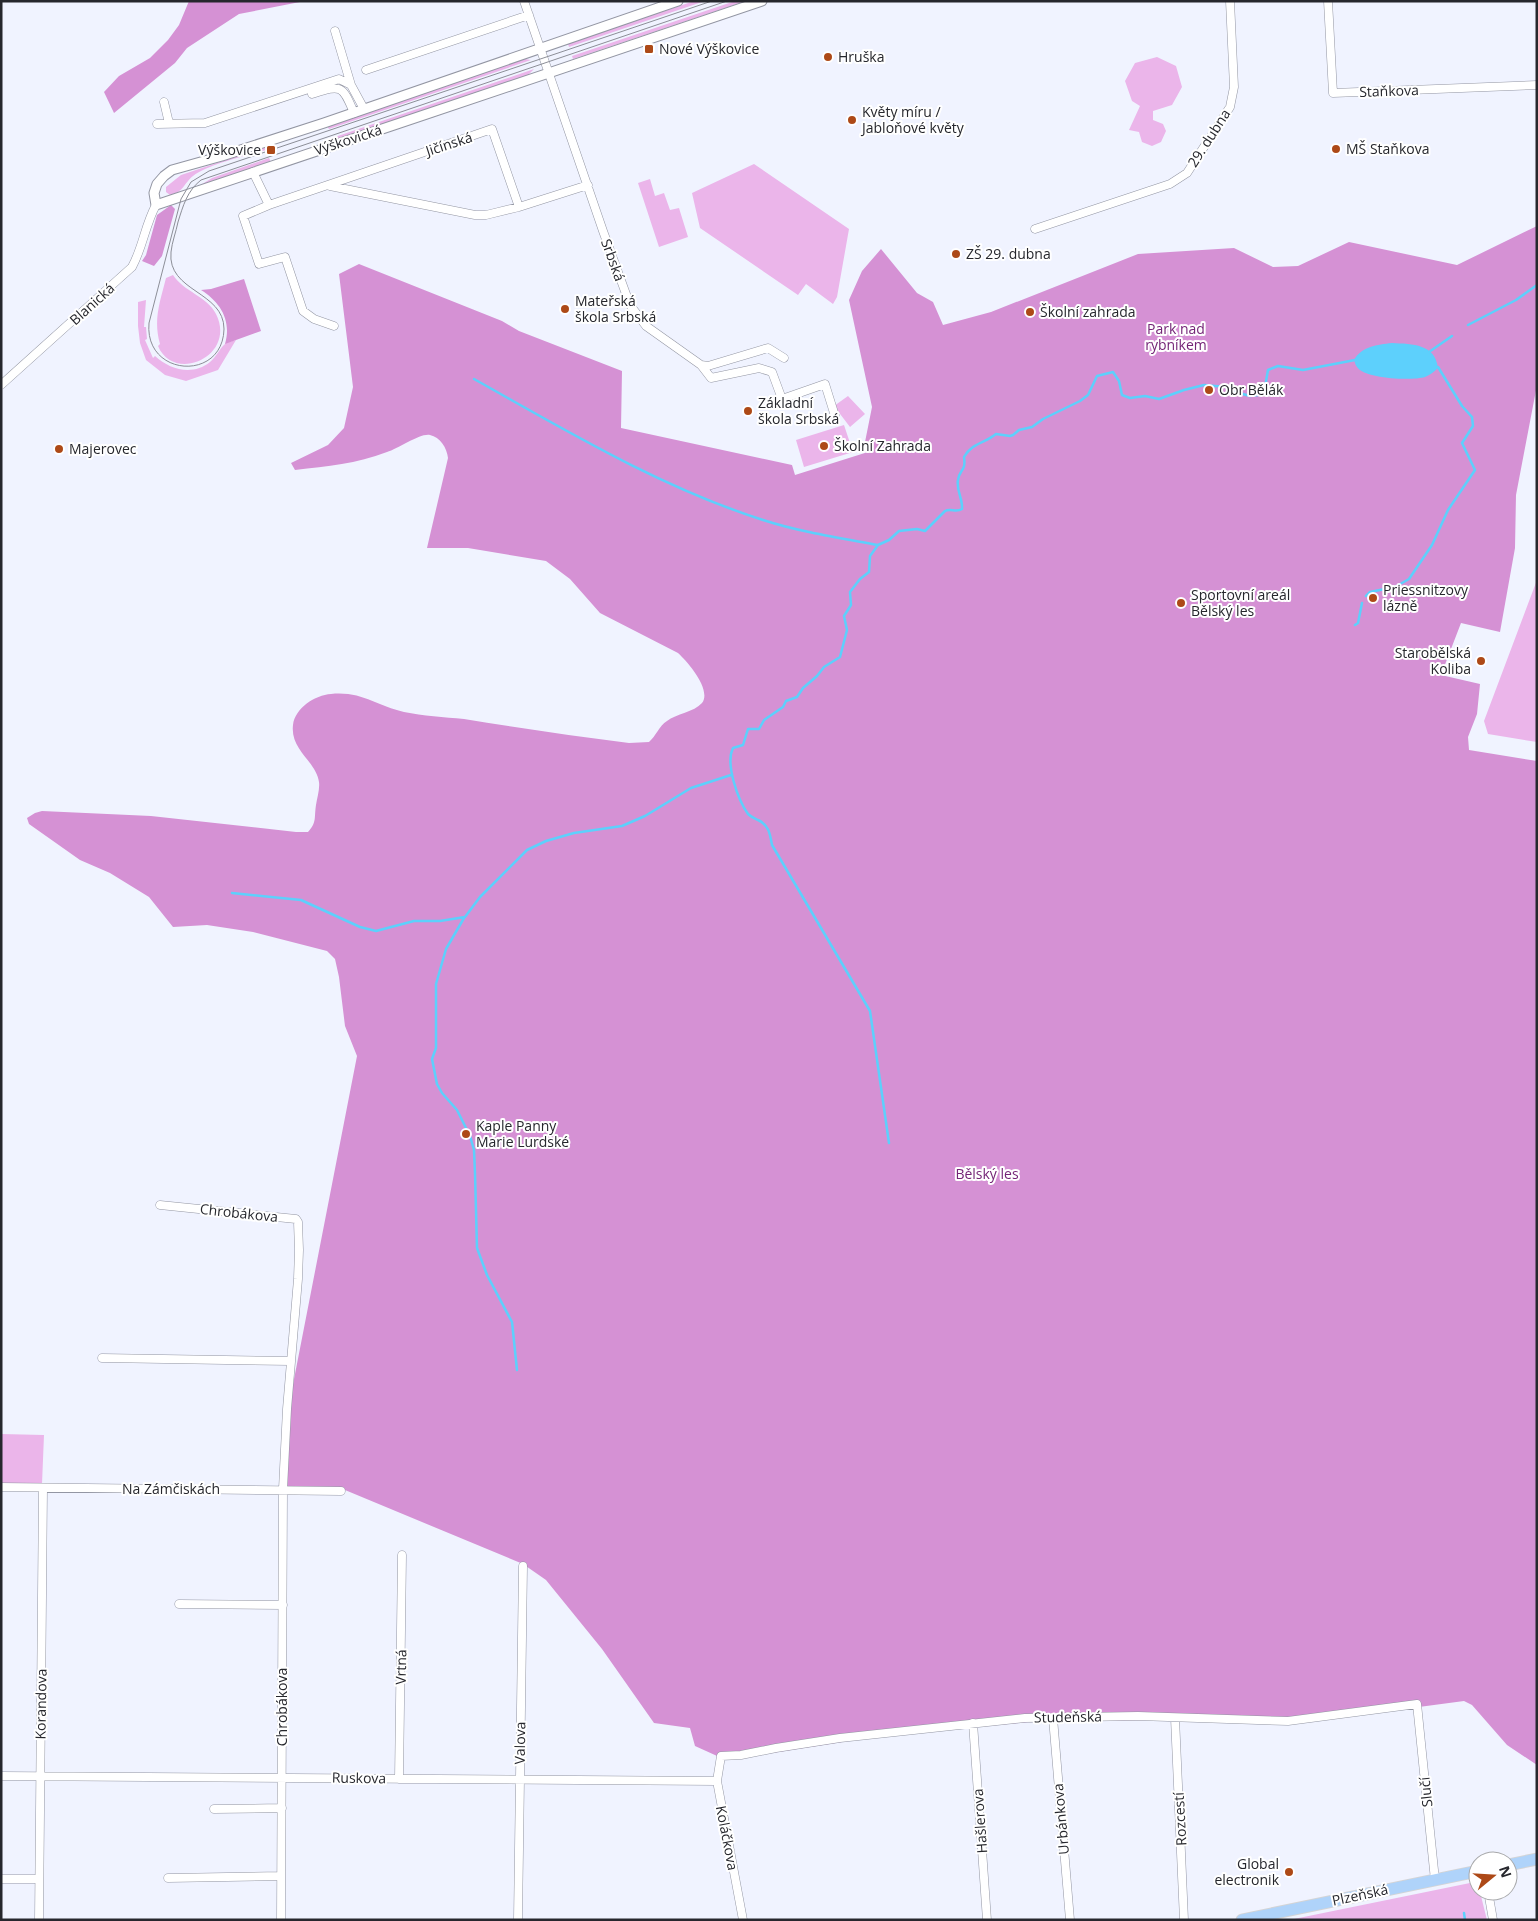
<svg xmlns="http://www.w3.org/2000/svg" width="1538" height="1921" font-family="'Open Sans',sans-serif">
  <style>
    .green { fill: #ebb5ea }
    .forest { fill: #d591d4 }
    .water { fill: #5dd0fc }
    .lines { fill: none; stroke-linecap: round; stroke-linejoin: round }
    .stream { stroke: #5dd0fc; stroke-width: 2.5 }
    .minor-casing { stroke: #9396a3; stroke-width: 9 }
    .tertiary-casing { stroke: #9396a3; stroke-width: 11 }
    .primary-casing { stroke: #d4d4d5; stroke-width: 13 }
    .minor { stroke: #fff; stroke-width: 8 }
    .tertiary { stroke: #fff; stroke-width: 9 }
    .primary { stroke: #afd3fa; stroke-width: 11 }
    .tram { stroke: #8c8e97; stroke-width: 1 }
    .poi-dot { fill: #ad4917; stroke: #fff; stroke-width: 2 }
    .labels { text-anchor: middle; stroke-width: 4; stroke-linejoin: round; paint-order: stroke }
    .poi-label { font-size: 14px; fill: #26272d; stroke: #fff; text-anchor: start }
    .street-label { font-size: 14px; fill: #26272d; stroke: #fff }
    .park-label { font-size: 14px; fill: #742476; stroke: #fff }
  </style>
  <rect width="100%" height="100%" fill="#f0f3ff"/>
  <path class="green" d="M694 1H705L569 47 568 44Z
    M735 1H746L573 59 572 56Z
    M1157 57 1176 66 1182 87 1172 105 1153 111V120L1163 124 1166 131 1161 142 1152 146 1142 142 1139 132 1129 130 1140 106 1132 101 1125 81 1135 63Z
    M525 59 531 60 329 129 327 126Z
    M534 69 528 75 333 141 332 138Z
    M265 147 266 150C246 156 209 164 193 176 184 183 183 193 170 195L166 192V187L181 175Z
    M269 158 271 162 199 186 212 178Z
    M754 164 849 229 837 297 833 304 806 284 798 295 700 228 692 193Z
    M650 179 655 196 664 193 670 210 679 208 688 237 659 247 638 183Z
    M173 275C184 292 207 296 216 314 237 356 174 384 158 346L160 344C153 320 160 302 166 278Z
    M146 300 144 327H146L147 339 145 340 153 358 155 356C170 370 193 376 210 362 216 357 220 348 225 344 227 342 233 341 236 340L218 370 186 381 165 375 146 360 140 343 138 326V302Z
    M848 396 865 414 850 427 834 406Z
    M844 425 853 452 804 467 796 440Z
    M1537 580V742L1488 734 1484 721Z
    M1 1434 44 1435 42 1484H1Z
    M1470 1883 1480 1892 1487 1920H1289Z"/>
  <path class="forest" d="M189 1H305L239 14 187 48 175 63 114 113 104 92 119 76 150 58 168 40 179 25Z
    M171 205 175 209 162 256 154 266 142 261 146 255 157 215Z
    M1537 226V385L1516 495 1515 548 1500 632 1461 623 1441 675 1480 684 1477 714 1468 737 1469 750 1537 761V1765L1507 1745 1472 1705 1464 1701 1291 1724 1152 1720 1028 1722 874 1737 726 1760 695 1746 690 1728 654 1723 602 1649 546 1580 523 1564 345 1490 280 1486 288 1410 357 1056 345 1026 339 977 335 959 327 951 253 932 207 925 173 927 149 897 110 873 80 860 29 824 27 818 35 813 42 811 151 816 296 832H308C317 822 314 818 316 805 317 798 320 789 319 782 316 761 290 750 293 725 295 708 315 695 331 694 362 691 377 706 404 712 423 716 444 717 464 719 519 728 574 736 629 743L649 742C656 736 659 726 667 721 676 714 694 712 702 703 712 690 688 662 678 653L600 613 570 579 546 561 468 548H427L448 458C447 448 440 437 430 435 420 433 398 449 387 452 356 464 328 466 295 470L291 463 328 445 344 428 353 387 339 274 359 264 502 321 519 331 622 371 621 428 792 465 795 475 868 452 865 442 872 407 849 300 862 271 881 249 917 293 933 302 943 325 991 312 1138 254 1234 248 1273 267 1298 266 1349 242 1457 265Z
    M244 279 261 331 225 344C232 320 220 302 201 290L211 289Z"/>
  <path class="water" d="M1392 343C1413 344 1435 344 1438 368 1434 372 1430 375 1425 377 1412 381 1365 379 1357 367 1355 365 1355 362 1354 360 1362 346 1377 345 1392 343Z"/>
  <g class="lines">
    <path class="stream" d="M1468 325 1516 300 1537 285
      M1429 352 1452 336
      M474 379C567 431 660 487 763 520 800 532 840 538 878 545
      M1366 596 1370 592 1395 587 1409 579 1432 545 1448 510 1475 470 1462 443 1473 426 1472 417 1462 406 1438 367
      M1355 625 1358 623 1362 603
      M232 893 301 900 360 927 376 931 414 921H440L465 917 480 897 527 850 546 841 574 833 622 826 645 816 691 788 731 775
      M464 918 446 949 436 984V1048L432 1059 437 1084 442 1093 457 1110 470 1136 474 1150 475 1173 477 1248 487 1275 512 1322 517 1370
      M889 1143 870 1011 772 845C770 834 769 825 758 820 754 818 751 817 748 814 738 800 725 764 733 748L743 745 748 729H759L764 720 783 707 786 701 797 697 803 688 817 676 824 667 840 657 847 630 844 616 851 605 850 592 860 579 869 572 870 556 878 545 889 540 899 531 917 529 925 531 945 511C951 508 956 513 962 509 963 499 956 490 958 480 960 468 966 472 964 457 972 443 985 443 996 434L1010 436 1013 435 1019 430 1032 427 1043 419 1080 401 1088 395 1097 376 1113 372 1119 381 1122 395 1130 398 1145 396 1159 399 1184 390 1204 385 1226 387 1232 391 1250 396 1258 395 1265 387 1268 370 1278 366 1303 370 1355 360
      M1464 1913 1465 1920"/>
    <defs>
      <path id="minor" d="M524 1 603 231 630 305 646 326 701 365 708 366 768 348 784 358
        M1328 1 1333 93 1537 85
        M335 31 351 85
        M366 70 529 15
        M312 94C341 85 342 84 354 113
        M164 102 169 123
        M157 124 205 123 339 79 351 85 364 109
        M253 172 269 205 492 129 519 207
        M330 186 475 215H486L519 207 588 185
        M269 205 243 216 259 264 285 257 303 311 314 319 334 326
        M1035 229 1170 184 1187 173 1230 107 1234 87 1230 1
        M701 365 711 378 759 368 772 372 782 399 825 384 835 416
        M1 385 132 267C143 247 145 225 156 205
        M160 1205 296 1219 298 1222 299 1250 298 1279 287 1409 283 1489 281 1920
        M102 1358 290 1361
        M1 1487 341 1491
        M179 1604 283 1605
        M1053 1718 1070 1920
        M1175 1718 1184 1920
        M973 1723 987 1920
        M1 1776 717 1781
        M399 1779 402 1555
        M214 1809 282 1808
        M168 1878 281 1876
        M1 1879H39
        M1488 1891 1493 1920
        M39 1920 43 1488
        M518 1920 523 1566
        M743 1920 717 1781 721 1756 741 1755 776 1748 840 1738 1025 1718 1138 1716 1288 1721 1417 1704 1435 1880"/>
      <path id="tertiary" d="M678 1 324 123 222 156 172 170 164 176 157 184 154 193 156 205C358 136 560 71 762 1"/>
      <path id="primary" d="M1508 1865 1537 1859
        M1242 1920 1478 1871"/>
    </defs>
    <use href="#minor" class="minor-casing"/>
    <use href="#tertiary" class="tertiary-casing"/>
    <use href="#primary" class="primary-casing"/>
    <use href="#minor" class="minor"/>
    <use href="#tertiary" class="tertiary"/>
    <use href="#primary" class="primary"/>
    <path class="tram" d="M712 1 209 171 191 182 181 199 149 323C144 377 223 382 224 329 224 291 167 292 171 252 172 242 176 232 178 222 183 206 187 191 201 180L727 1"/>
  </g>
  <g class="poi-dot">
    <rect x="644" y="44" width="10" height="10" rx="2.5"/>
    <circle cx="828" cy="57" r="5"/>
    <circle cx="852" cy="120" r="5"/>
    <circle cx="1336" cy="149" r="5"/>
    <rect x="266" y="145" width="10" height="10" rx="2.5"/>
    <circle cx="956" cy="254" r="5"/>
    <circle cx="565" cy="309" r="5"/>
    <circle cx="1030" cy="312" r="5"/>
    <circle cx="1209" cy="390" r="5"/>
    <circle cx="748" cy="411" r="5"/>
    <circle cx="824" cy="446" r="5"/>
    <circle cx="59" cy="449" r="5"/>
    <circle cx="1373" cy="598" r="5"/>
    <circle cx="1181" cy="603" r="5"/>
    <circle cx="1481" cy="661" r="5"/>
    <circle cx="466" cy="1134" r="5"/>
    <circle cx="1289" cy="1872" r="5"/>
  </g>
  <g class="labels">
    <g class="poi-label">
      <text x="659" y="54">Nové Výškovice</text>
      <text x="838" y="62">Hruška</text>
      <text x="862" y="117">Květy míru /<tspan x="862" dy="16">Jabloňové květy</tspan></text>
      <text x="1346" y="154">MŠ Staňkova</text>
      <text x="261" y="155" text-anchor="end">Výškovice</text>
      <text x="966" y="259">ZŠ 29. dubna</text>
      <text x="575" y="306">Mateřská<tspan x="575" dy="16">škola Srbská</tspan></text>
      <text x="1040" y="317">Školní zahrada</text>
      <text x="1219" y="395">Obr Bělák</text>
      <text x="758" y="408">Základní<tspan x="758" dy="16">škola Srbská</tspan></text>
      <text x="834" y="451">Školní Zahrada</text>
      <text x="69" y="454">Majerovec</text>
      <text x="1383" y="595">Priessnitzovy<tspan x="1383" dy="16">lázně</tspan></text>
      <text x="1191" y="600">Sportovní areál<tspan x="1191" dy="16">Bělský les</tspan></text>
      <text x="1471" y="658" text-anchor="end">Starobělská<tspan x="1471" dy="16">Koliba</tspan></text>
      <text x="476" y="1131">Kaple Panny<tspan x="476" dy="16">Marie Lurdské</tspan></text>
      <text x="1279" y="1869" text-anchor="end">Global<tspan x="1279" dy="16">electronik</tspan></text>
    </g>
    <g class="street-label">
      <text transform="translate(1389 91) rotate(-2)" y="5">Staňkova</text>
      <text transform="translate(1209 138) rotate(-57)" y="5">29. dubna</text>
      <text transform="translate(348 140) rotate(-18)" y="5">Výškovická</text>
      <text transform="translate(449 144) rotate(-18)" y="5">Jičínská</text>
      <text transform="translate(613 260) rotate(70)" y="5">Srbská</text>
      <text transform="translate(92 304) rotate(-42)" y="5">Blanická</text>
      <text transform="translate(239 1213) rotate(6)" y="5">Chrobákova</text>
      <text x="171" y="1494">Na Zámčiskách</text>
      <text transform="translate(401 1667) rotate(-89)" y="5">Vrtná</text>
      <text transform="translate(41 1704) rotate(-89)" y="5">Korandova</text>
      <text transform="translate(282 1707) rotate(-90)" y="5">Chrobákova</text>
      <text transform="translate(1068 1717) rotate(-1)" y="5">Studeňská</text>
      <text transform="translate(520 1743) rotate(-89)" y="5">Valova</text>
      <text transform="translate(359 1778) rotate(1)" y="5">Ruskova</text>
      <text transform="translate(1426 1792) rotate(-96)" y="5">Slučí</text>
      <text transform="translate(1061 1819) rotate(-95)" y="5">Urbánkova</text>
      <text transform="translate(1180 1819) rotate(-93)" y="5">Rozcestí</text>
      <text transform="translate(980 1821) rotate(-94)" y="5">Hašlerova</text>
      <text transform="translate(727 1838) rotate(79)" y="5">Koláčkova</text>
      <text transform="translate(1360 1895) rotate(-12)" y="5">Plzeňská</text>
    </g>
    <g class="park-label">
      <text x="1176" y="334">Park nad<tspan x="1176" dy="16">rybníkem</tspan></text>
      <text x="987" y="1179">Bělský les</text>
    </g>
  </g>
  <rect width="1538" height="1921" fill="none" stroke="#26272d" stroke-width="5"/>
  <g transform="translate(1493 1876) rotate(72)"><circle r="24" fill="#ffffff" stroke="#a8a9ab"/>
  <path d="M0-4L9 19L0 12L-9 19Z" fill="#ad4917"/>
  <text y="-8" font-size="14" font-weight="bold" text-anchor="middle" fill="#26272d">N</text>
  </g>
</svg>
